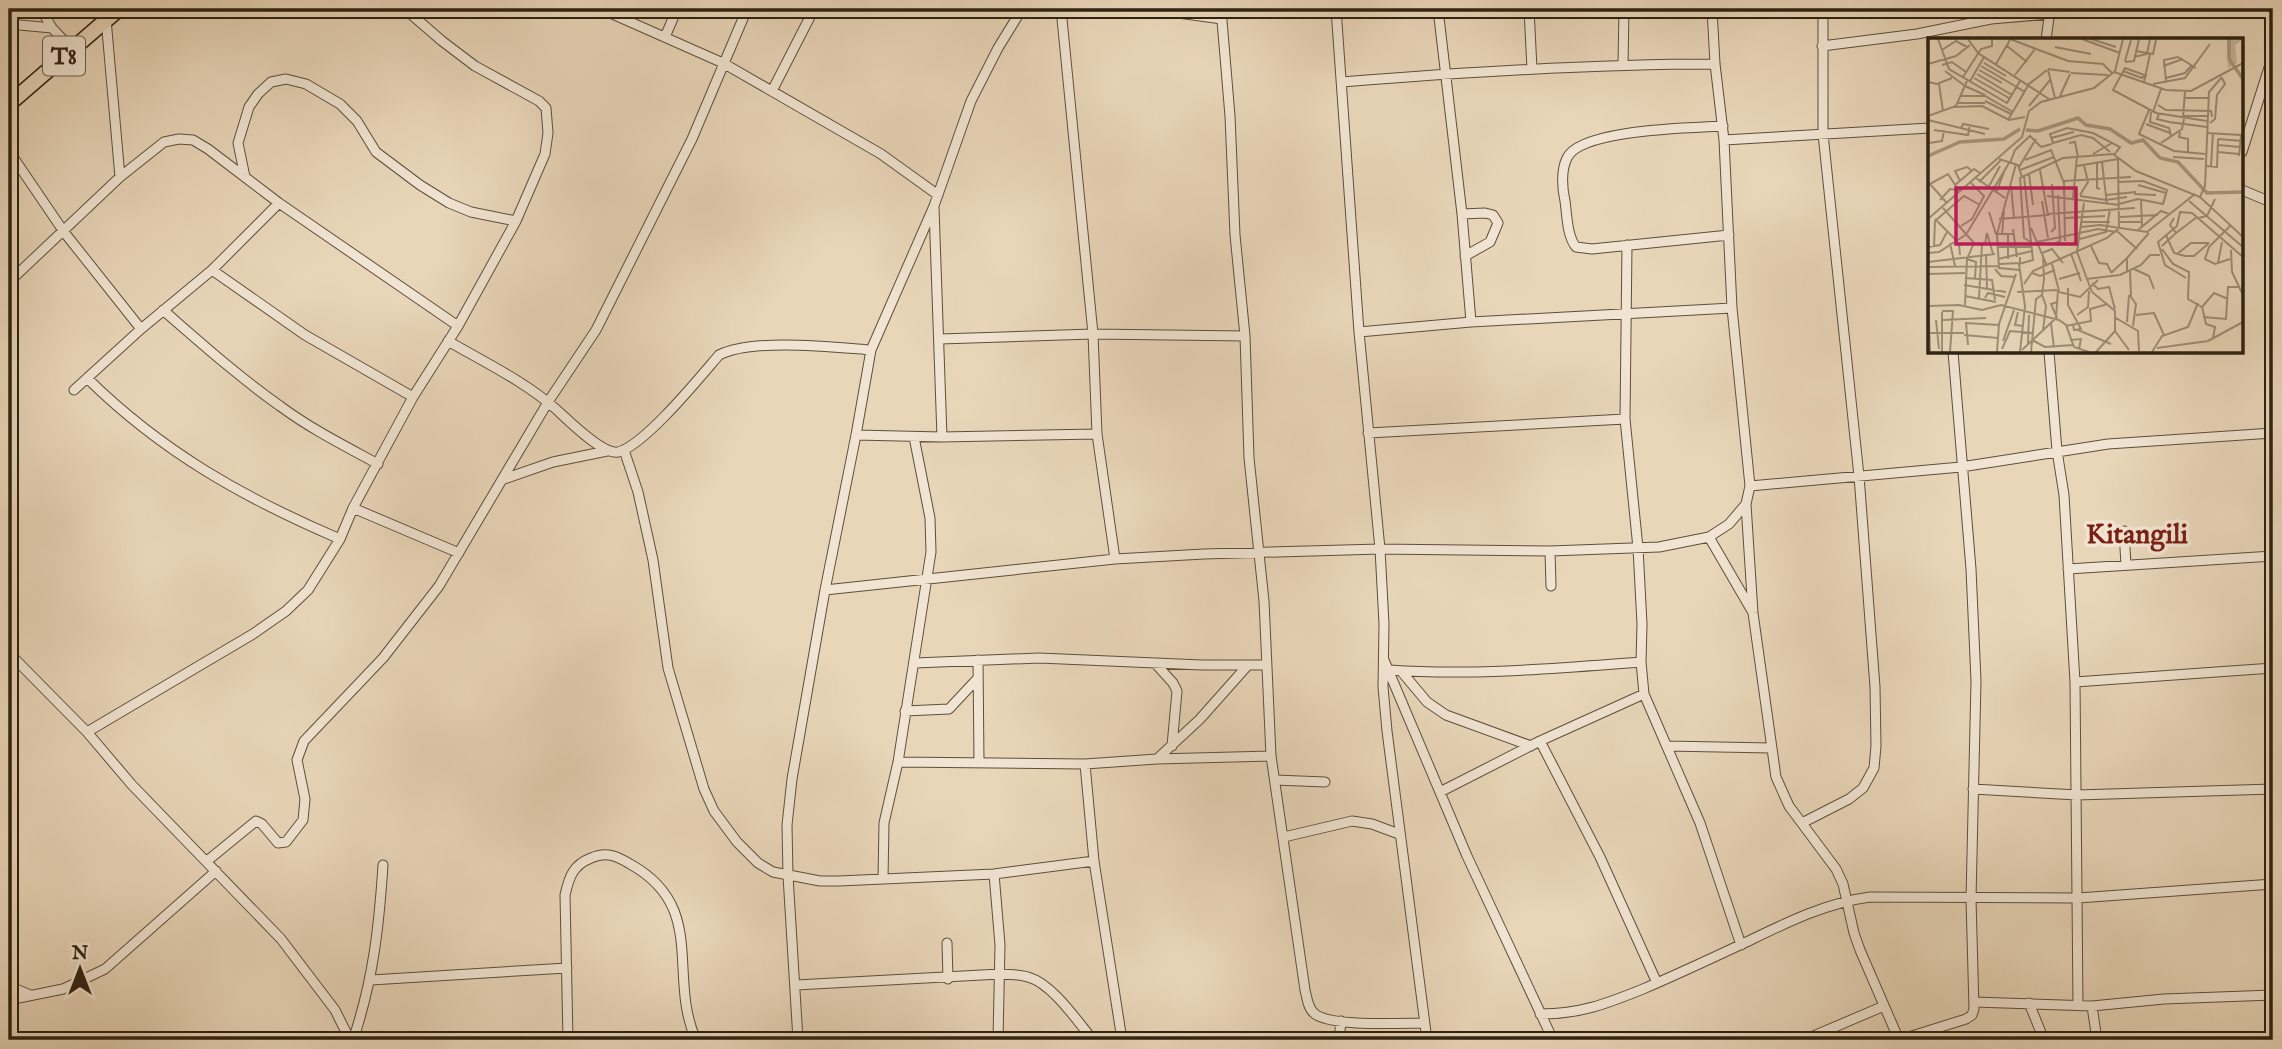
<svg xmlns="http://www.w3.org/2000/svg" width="2282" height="1049" font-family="'IM FELL English',serif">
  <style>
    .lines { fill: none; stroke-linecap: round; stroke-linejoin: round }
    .minor-casing { stroke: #5d4f3c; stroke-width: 11 }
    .trunk-casing { stroke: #2e2212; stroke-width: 17 }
    .minor { stroke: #f1e4d2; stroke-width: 9 }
    .trunk { stroke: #e9d6b9; stroke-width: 14 }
    .labels { text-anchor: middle; stroke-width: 7; stroke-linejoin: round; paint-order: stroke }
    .shield { fill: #f1e4d2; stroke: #685c4c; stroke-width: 2 }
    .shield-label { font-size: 23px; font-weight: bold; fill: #2e2212 }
    .quarter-label { font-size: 28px; font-weight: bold; fill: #7a1f14; stroke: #f1e4d2 }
    .inset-river { fill: none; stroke: #a99980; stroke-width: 3.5 }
    .inset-road { fill: none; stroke: #9e8e76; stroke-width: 2 }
    .view { fill: #c2185b; fill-opacity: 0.15; stroke: #c2185b; stroke-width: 3.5 }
    .inset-edge { fill: none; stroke: #2e2212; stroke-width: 3.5 }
  </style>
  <rect width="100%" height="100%" fill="#e9d6b9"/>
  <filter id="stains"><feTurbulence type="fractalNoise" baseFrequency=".00286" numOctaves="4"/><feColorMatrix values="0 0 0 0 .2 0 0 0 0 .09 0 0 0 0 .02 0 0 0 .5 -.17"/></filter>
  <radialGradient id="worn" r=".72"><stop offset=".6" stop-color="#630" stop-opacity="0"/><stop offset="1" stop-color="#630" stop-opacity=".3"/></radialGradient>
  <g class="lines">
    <defs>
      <path id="minor" d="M41 9 52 28 72 49
        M601 9 723 63 881 154 938 195
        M1061 9 1093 334 1097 434 1115 559
        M1149 9 1222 19
        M1221 9 1230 116 1235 235 1245 336 1249 458 1264 601 1271 756 1305 990C1307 998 1308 1009 1315 1014 1332 1027 1401 1023 1424 1023
        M1336 9 1359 332 1380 549 1384 624 1383 687 1387 731 1427 1040
        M1438 9 1462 214 1471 322
        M1529 9 1532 69
        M106 19 120 177
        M9 24 52 28
        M665 37 677 9
        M2046 40 2050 10
        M1822 46 1917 34 1991 19 2050 14
        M1623 64 1624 9
        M1342 82C1466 72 1590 64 1715 64
        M772 91 814 9
        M1723 126C1692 128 1580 129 1567 158 1561 170 1562 188 1565 201 1567 215 1567 236 1576 247L1592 249 1729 235
        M1724 140 1930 128
        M9 151 64 232 141 329
        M2242 152 2273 55
        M245 177 238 143 249 107 258 94 271 82 286 79 306 84 340 104 357 121 376 152 420 185 449 203 471 212 516 221
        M2242 190 2273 203
        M934 208 942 437
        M1462 214 1485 213 1493 215 1498 223 1490 242 1465 256
        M1627 245 1625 419 1638 548 1642 624 1641 662 1644 694 1700 823 1741 945
        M212 270 305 335 413 397
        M9 282 120 177 164 142 179 139 193 140 208 149 279 203 458 326
        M163 310C201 343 239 377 280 406 311 429 345 446 378 464
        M1359 332 1471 322 1732 308
        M940 339 1093 334 1245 336
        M448 341C484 362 526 382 557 410 569 421 603 455 618 452 644 446 700 377 719 355 753 338 832 347 871 350
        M2049 352 2057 451 2064 495 2075 682 2078 1005
        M87 378C162 452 244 498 340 539
        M74 390 141 329 212 270 279 203
        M1368 433 1625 419
        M856 435 942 437 1097 434
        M624 450 638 492 653 560 668 668 704 789 714 811 737 842 758 863 773 872 820 881H839L994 874 1094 861
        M504 479 553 462 607 451
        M1750 486 1961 467 2108 444 2273 433
        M1746 504 1753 613 1776 777 1789 806 1836 869 1843 884 1854 933 1860 950 1899 1040
        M353 508 459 553
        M2124 531 2126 565
        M1709 537 1752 611
        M1550 551 1551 586
        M2068 569 2273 556
        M825 590 1115 559 1204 554 1380 549 1550 551 1659 547 1709 537 1729 524 1746 504 1750 486 1732 308 1724 140 1715 64 1712 9
        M9 653 87 732 132 785 281 939 335 1010 350 1040
        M978 660 979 763
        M1384 660 1467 856 1553 1040
        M915 663 1039 658 1202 665H1266
        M1155 663 1173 683 1177 691 1172 746
        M1390 670C1473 676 1558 668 1641 662
        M1401 671 1427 702 1446 715 1531 746
        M2075 682 2273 668
        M905 711 949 709 978 678
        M87 732 253 634 286 611 308 590 340 539 353 508 413 397 458 326 516 221 545 154 548 133 546 108 539 101 475 66 442 41 405 9
        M1540 741 1600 857 1657 983
        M1667 746 1771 748
        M1157 759 1200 719 1248 665
        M898 762 1085 764 1157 759 1271 756
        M1085 764 1094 861 1122 1040
        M1275 780 1325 782
        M1973 789 2077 795 2273 789
        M1440 792 1540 741 1644 694
        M1802 823 1849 799 1863 788 1874 768 1876 746 1875 687 1859 476 1823 134V9
        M1284 837 1352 821 1372 824 1399 834
        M207 861 256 821 262 824 278 843 286 842 303 820 305 799 297 760 304 741 383 658 439 586 548 402 596 330 692 139 747 9
        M994 874 1000 945 998 1040
        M883 879 884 823 898 762 931 552 930 518 914 437
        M947 943 948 979
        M371 980 567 968
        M796 985 1000 974C1009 975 1020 974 1028 977 1053 984 1077 1021 1093 1040
        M9 986 30 995
        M9 1000 63 989 105 969 216 871
        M1974 1002 2092 1006 2164 999 2273 995
        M2029 1003 2044 1040
        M2092 1006 2097 1040
        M1540 1014C1580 1014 1606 1004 1643 989 1676 975 1708 960 1740 945 1782 925 1824 903 1870 897L2078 898 2273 884
        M353 1040C373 981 379 927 383 865
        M568 1040 565 895C569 877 573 865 591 858 606 851 617 856 630 864 708 907 667 975 696 1040
        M798 1040 788 876 787 825 792 779 825 590 856 435 871 350 934 206 971 101 998 48 1022 9
        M1339 1040 1341 1021
        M1804 1040 1884 1006
        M1899 1040 1966 1019 1972 1015 1974 1009 1971 899 1976 681 1971 569 1953 352"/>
      <path id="trunk" d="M9 104 119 9"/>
    </defs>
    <use href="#minor" class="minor-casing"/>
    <use href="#trunk" class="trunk-casing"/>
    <use href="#minor" class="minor"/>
    <use href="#trunk" class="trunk"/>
  </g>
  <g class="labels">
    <rect class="shield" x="43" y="36.5" width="42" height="39" rx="5"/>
    <g class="shield-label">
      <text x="64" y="64">T8</text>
    </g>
    <g class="quarter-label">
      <text x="2137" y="543">Kitangili</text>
    </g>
  </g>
  <g transform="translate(1928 38)">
    <rect width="315" height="315" fill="#e9d6b9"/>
    <path d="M299 1H315L307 7 309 25 300 30Z" fill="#c9b79d"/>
    <path class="inset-river" d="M301 1V21L315 41M98 92 110 93 150 80 158 87 182 91 203 105 215 102 232 120 250 124 279 155 315 154M0 118 32 104 76 101 92 91"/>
    <path class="inset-road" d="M10 1 21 31 79 65 92 43M40 1 50 15 121 61M154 1 192 15M163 1 188 9M127 9 163 16M14 12 28 3 39 9M208 13 225 16 228 2M206 19 219 16 222 1M197 23 203 2M99 24 79 8 82 1 140 23 175 26 184 35M197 24 206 23 211 1M56 25 78 38M0 26 28 18 42 7M68 26 79 7M14 27 24 24 38 34M53 28 97 54M235 28 255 21M120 31 142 34M51 32 74 45M120 32 127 60M17 33 37 48M187 33 195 1M195 33 214 40 217 37M143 35 180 37M49 36 84 57M87 37 107 11M219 38 197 30 185 52 228 75 279 83M35 39 53 11 64 8V1M46 40 81 60M238 40 257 35 264 27M42 43 56 19M238 43 236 22 250 19 268 30M0 44 9 46 24 40M216 44 222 16M11 46 15 73M225 46 257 40 282 6M37 48 57 57M32 58H57L85 74M132 58 142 36M257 60H280M57 63 83 76M29 65H57M230 67 238 72 283 73 284 79M101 68 122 42M26 69 54 68 81 82 97 79M221 72 211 96 246 113 277 116M223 74 222 84 241 90 243 98M225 74 233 51M231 76 229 81 241 84 279 89M0 78 28 68 39 43M256 78H280M255 80 257 53M0 82 57 96M80 82 101 46 119 32M282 85 287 81 289 57 297 46 294 40M218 86 242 95M33 90 35 86 61 91M6 92 40 97 42 87M252 94 251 99 260 101V114M278 95 313 97 311 118M123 100 146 94M290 101 314 103M1 105 14 103 16 92M141 105 147 104 150 119M233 105 254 91 256 81M290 107 312 109M182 114 165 100 153 97 125 105 122 96 139 90 165 95 192 109 186 117M290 114 311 116M165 116 184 105M245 119 276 121M71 121 90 127 94 139 135 120 185 116 208 133 272 159 315 199M97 122 123 112 136 145 137 203M174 124 179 167M82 125 87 112 102 98 113 109 124 106M169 125V150L172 151M88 126 69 196 71 230 92 232M149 128 190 121M278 128 289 129 290 101M283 128 285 95M91 129 108 101M92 132 126 119M101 136 105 167M92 139 96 200 103 204M48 140 77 160M32 143 27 133 39 129 43 132M136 143 203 139M51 144 73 122M190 144 215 143 239 152 235 166 210 161 191 166M2 146 18 164M0 147 20 136 31 153M27 147 46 131 52 135M210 147 238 155M83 148 86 180M60 150 72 128M68 155 76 134M206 156 228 157M152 157 160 144 156 127M178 157 208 154M119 158 191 167M152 158 178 162 199 159M272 159 277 148 281 54 294 39M145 160 149 119M12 162 22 151 30 152M213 162 214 189M114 163 120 200M261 163 315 209M156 165 149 214 159 241 192 237 213 227 222 217H232M15 170 46 205 39 221 37 267M61 174 68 196H85M120 176 207 170M192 179 230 177M137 180 177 178M270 180 279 178 287 161M0 181 94 99 101 73 113 64 166 50 186 34 238 52 263 53 315 25M7 181 29 203M71 181 120 177 112 132M154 184H182M192 184H214M33 188 44 181 56 158 43 145M153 189 172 187 219 194 267 156M103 190 119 228M85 191 89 219M210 192 233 173 241 176M189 193 209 211M123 194 127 190 124 146M39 195 81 125M248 195 269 179M74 197 76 173M238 197 246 215 257 218H266L281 205M152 201 178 194 182 171M109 204 170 191 188 194M22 205 27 228M128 205 132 203 130 157M163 208 171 225 179 226 183 234M234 208 248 195 242 187 246 180M0 209 12 207 19 194M6 209 7 183 36 158 52 167M70 209H104M234 211 245 226 261 234 260 261 274 269M303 212 304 234 315 257M0 215 11 214 39 196M114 215 124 211 135 225M58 216 59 250M143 216 153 243M249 216 263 205H281M32 217 31 206H57L59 195 65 216M39 221 48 224 47 240M70 221 104 213M80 221V196M302 221 287 226 277 221 281 209 303 187M0 224 67 216M290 225 294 204M71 226 92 225V219M124 226 131 253M0 229 71 228M67 231 73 238 88 239M206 231 221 238 226 251M202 232 203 259 208 266 205 288M199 233V220L221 195M104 235 112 238 127 232M183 235 199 220M0 236 37 235M37 240 64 242 67 262M258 240 237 227 230 204 249 188 252 174 264 175 315 219M131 241 152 235M159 241 164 254 187 273V293L201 312M164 245 170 251 181 249 187 271M96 246 105 233 179 200 191 190 190 120M36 247 78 254M140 250V267L153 291 146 292 145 286M0 252 2 314M89 254 129 252M131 254 152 259 170 242M114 257 118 268 115 292M37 258 68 264M51 260 54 206M57 260 60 255 77 259M1 268 31 267 54 272 73 267 131 282 138 287 146 309 161 314M14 273H25L22 314M14 274V314M90 274 87 287 95 288M149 277 160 269 161 253M208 277 226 275 236 297M275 279 298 281 300 249H312M129 280 123 266 130 264M188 280 210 293 211 313M8 282 11 311M15 282 58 280M199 284 201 257M123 285 126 310M138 288 163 283 162 271 180 266M150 292 183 306M2 295H36M36 297 70 300M285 300 287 289 278 286 274 269 286 255 300 261M104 302 117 309 145 307M142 302 153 301 151 311M75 303 86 272M100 306 101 277M40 307 38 285 71 287M229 310 280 303 315 284M74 311 82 293 105 295M94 312 128 280 130 252M69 314 71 286 88 236M92 314 97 268 91 226 105 222 96 138M103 314 108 261 114 257 116 241 115 217M168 314 187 293M224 314 234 298 260 289 270 265"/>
    <path class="view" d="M28 150H148V206H28Z"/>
    <rect width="315" height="315" class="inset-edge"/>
  </g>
  <rect width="2282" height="1049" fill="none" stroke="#e9d6b9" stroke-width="35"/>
  <rect x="10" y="10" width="2261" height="1028" fill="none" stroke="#2e2212" stroke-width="3.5"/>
  <rect x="18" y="18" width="2247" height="1014" fill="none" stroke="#2e2212" stroke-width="2"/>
  <g transform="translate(80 969)" stroke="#f1e4d2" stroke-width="5" paint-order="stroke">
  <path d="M0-5L12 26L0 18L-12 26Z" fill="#2e2212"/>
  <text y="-10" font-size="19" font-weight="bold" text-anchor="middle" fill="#2e2212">N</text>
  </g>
  <rect width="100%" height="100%" filter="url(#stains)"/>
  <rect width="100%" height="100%" fill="url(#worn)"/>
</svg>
